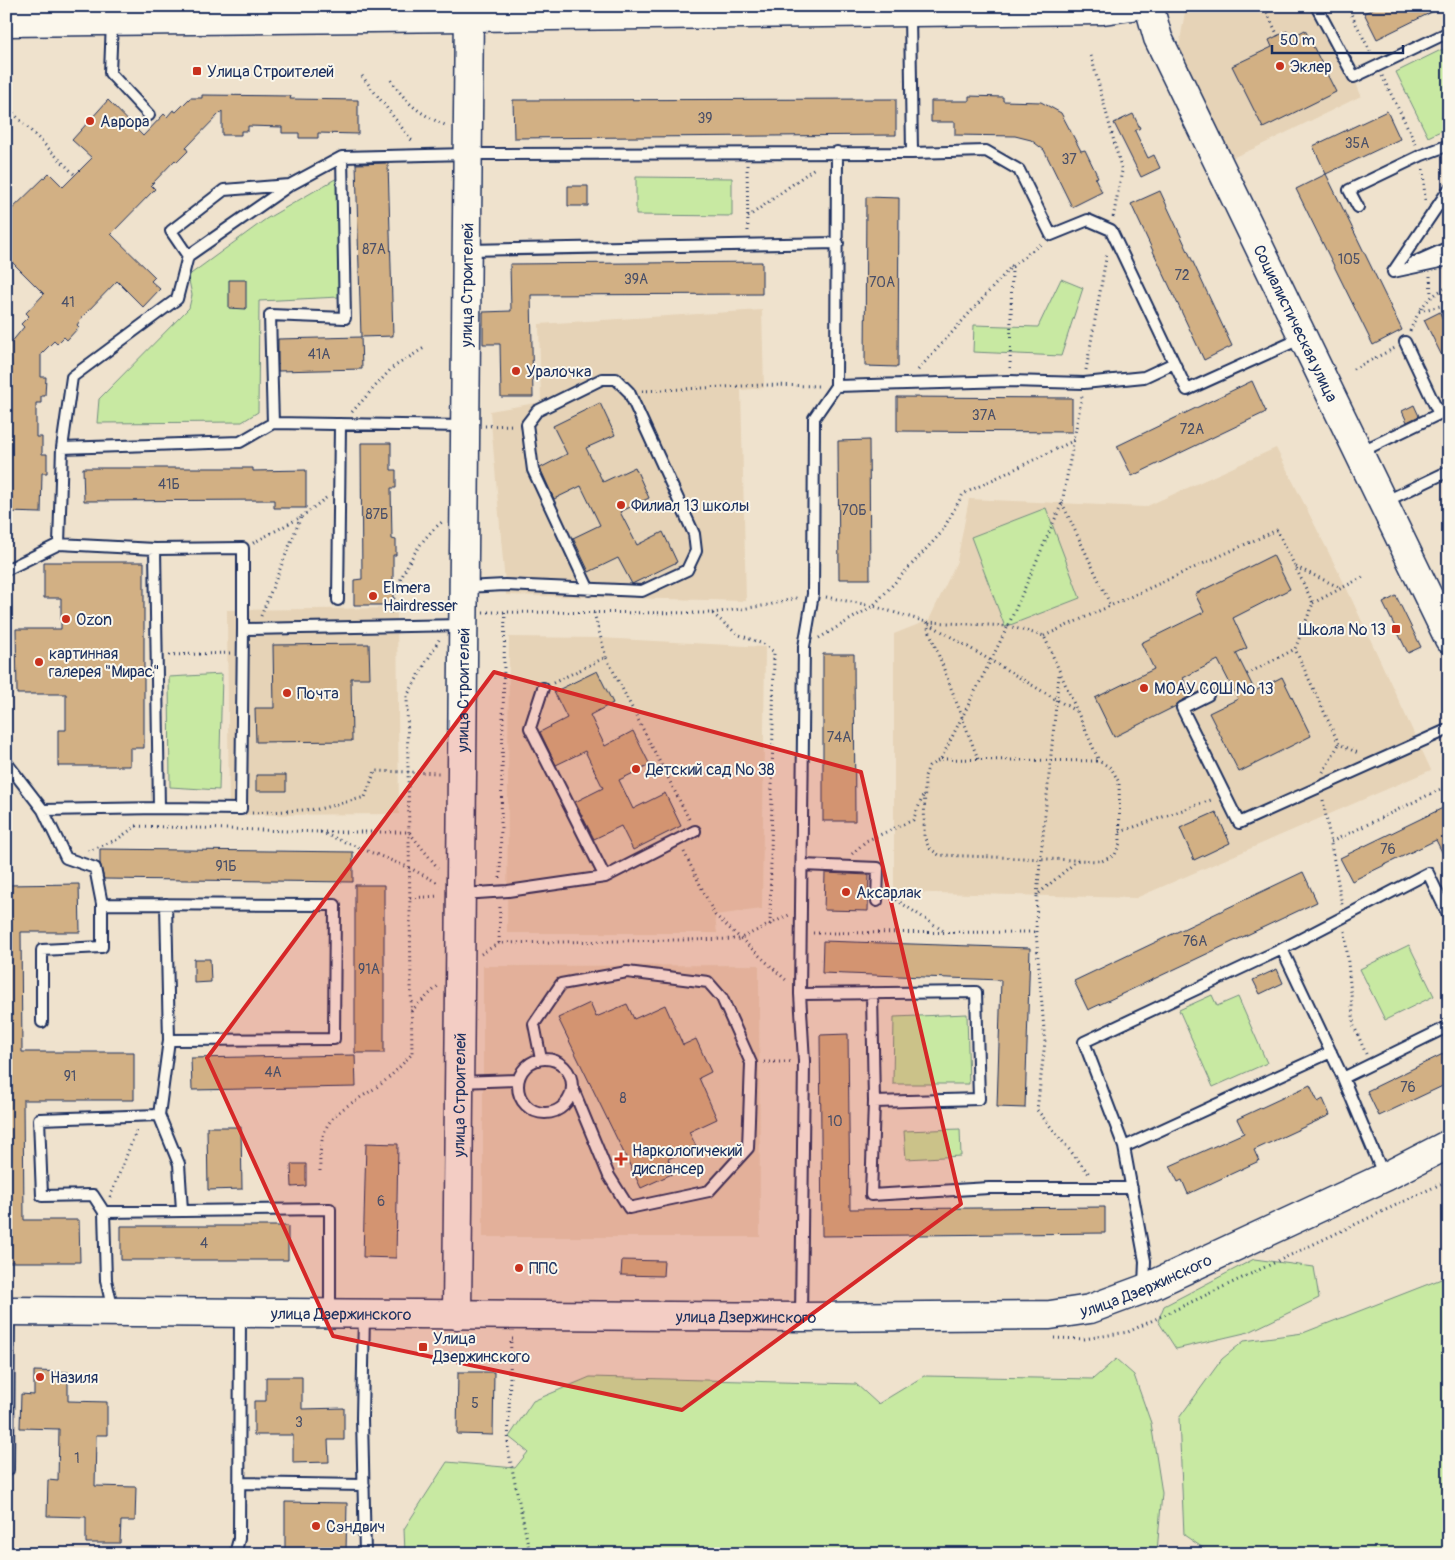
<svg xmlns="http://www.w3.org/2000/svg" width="1455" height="1560" font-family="Pangolin,sans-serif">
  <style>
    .built { fill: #e6d3b7 }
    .green { fill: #c8e9a2; stroke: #728c80 }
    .building { fill: #d2b084; stroke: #1b2f5e }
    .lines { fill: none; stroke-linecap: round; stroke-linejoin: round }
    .lane-casing { stroke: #1b2f5e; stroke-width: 14 }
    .secondary-casing { stroke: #1b2f5e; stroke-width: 31 }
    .path { stroke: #1b2f5e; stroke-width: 3; stroke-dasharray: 1 4; stroke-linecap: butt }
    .lane { stroke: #fbf7ec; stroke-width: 10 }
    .secondary { stroke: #fbf7ec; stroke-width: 28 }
    .marked { fill: #d62828; fill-opacity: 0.2; stroke: #d62828; stroke-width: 4; stroke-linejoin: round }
    .poi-dot { fill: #c8321e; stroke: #fbf7ec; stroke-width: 2 }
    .labels { text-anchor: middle; stroke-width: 4; stroke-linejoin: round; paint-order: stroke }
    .number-label { font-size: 14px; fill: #494f68 }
    .poi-label { font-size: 16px; fill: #1b2f5e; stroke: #fbf7ec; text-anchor: start }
    .street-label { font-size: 16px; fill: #1b2f5e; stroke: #fbf7ec }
  </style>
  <rect width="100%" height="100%" fill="#efe2cd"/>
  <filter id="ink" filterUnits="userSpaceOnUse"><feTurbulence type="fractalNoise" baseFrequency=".02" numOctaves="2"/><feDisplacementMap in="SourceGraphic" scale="10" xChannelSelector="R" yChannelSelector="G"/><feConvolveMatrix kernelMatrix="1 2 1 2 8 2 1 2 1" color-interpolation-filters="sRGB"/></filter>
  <g filter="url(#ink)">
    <path class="built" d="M1186 6H1316L1354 77 1361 96 1255 148 1220 163 1175 70Z
      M762 310 764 388 741 390 746 601 506 595 490 411 541 402 539 324Z
      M1276 448 1345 585 1431 770 1136 898 894 892V634L929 620 957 561 969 499 1145 507Z
      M397 608 399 814 229 815 227 610Z
      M509 637 600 638 765 647 762 909 715 915 717 933H507Z
      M759 965 760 1237H483V966Z"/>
    <path class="green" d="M1449 46V127L1428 137 1396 72Z
      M636 177 732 178V216L636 215Z
      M337 178 339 297 259 301 258 412 242 422 97 423 99 399 189 308 192 295 188 276 266 219Z
      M1061 279 1083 288 1061 356 973 352 974 325 1038 327Z
      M1046 508 1080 598 1005 627 971 537Z
      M222 674 219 790 170 787 169 677Z
      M1409 945 1434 996 1385 1020 1360 969Z
      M1212 995 1217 1006 1238 997 1267 1063 1213 1087 1179 1010Z
      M967 1014 969 1084H893L894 1017Z
      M960 1129 961 1156 906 1159 904 1131Z
      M1254 1259 1314 1267 1319 1298 1249 1332 1176 1349 1158 1321 1164 1306Z
      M1449 1276V1554H1212L1184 1535 1179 1418 1222 1359 1244 1341 1303 1333Z
      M1116 1359 1134 1375 1151 1423 1162 1493 1157 1552 1155 1554H405L404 1529 447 1462 515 1468 528 1452 509 1437 533 1401 590 1377 856 1384 878 1404 924 1376 1093 1379Z"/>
    <path class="building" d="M1379 6H1444L1377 39 1364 13Z
      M1305 30 1336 92 1263 128 1232 66 1272 47 1269 40 1287 31 1290 38Z
      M202 95 291 96 290 99 358 100V134L318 133V138H299V133H282V127L248 126V131H241V135H222V111L186 148 188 151 177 162 175 160 151 185 155 189 111 234 155 277 151 281 160 289 143 307 117 281 84 315 77 325 79 327 67 340 64 337 57 344 54 341 41 354V377H46L45 396H41V403H36V437H42V454H47V473H42L41 513 8 512 6 356H10V344L24 327 21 324 29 316 26 313 44 294 6 256V215L49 173 63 187 92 158 72 140 108 100 143 136 164 114 167 117 173 110 176 112 190 98H202Z
      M969 96 1003 97V101L1041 102 1061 113 1081 151 1085 150 1098 177 1095 178 1102 192 1072 207 1044 150 1031 140 1015 136 955 135V122H931V101H969Z
      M896 99V135L514 138 513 100Z
      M1387 111 1400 139 1326 174 1313 146Z
      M1133 114 1140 128 1135 131 1148 158 1154 155 1160 168 1141 177 1114 123Z
      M388 163 393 336 361 337 356 164Z
      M1326 174 1402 330 1373 345 1296 189Z
      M568 186H588V206H568Z
      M1160 191 1232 346 1204 360 1131 204Z
      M866 197 899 198 898 367 865 366Z
      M762 262V294L531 295 533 397H501L500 344H483V312L511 311 510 264Z
      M229 280H246V309L229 308Z
      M1440 312 1442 318 1449 315V370L1424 320Z
      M361 337 362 369 278 371V339Z
      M1252 381 1266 412 1132 476 1117 446Z
      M897 397 1072 398V432L897 431Z
      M600 403 615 435 586 448 603 482 635 467 649 498 620 512 637 545 663 532 677 562 632 584 618 558 589 572 573 538 600 525 581 486 554 499 540 468 567 454 553 426Z
      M1414 405 1419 416 1407 422 1402 411Z
      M869 440 870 579H839L838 441Z
      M361 443H391V470H396V488H391L392 539 396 540V555H393V605H354V580L362 579Z
      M83 468H253V471L306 470V508H274V500L84 501Z
      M1273 555 1290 589 1233 618 1247 648 1236 653 1255 691 1282 677 1311 736 1239 772 1209 713 1238 699 1218 660 1183 678 1191 696 1179 702 1176 706 1114 737 1095 698 1154 669 1141 643 1204 612 1195 594Z
      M44 562H144V748H130V766H58V730H66V694H17L16 629H61V598H44Z
      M1396 596 1421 647 1408 653 1383 603Z
      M369 644 370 678H351L352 741 256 742 255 708H274L273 645Z
      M823 654H854L855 821H823Z
      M597 671 613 703 590 715 605 746 633 731 650 765 619 780 633 809 665 793 681 826 633 850 621 826 594 839 575 802 603 788 585 751 556 765 540 732 567 718 554 692Z
      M256 775H286V791H256Z
      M1449 805V866L1436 840 1352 881 1340 858Z
      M1216 812 1230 843 1194 860 1180 828Z
      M100 849 353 852V882L104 879 100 863Z
      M1303 872 1317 902 1088 1010 1074 981Z
      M825 873 869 875 868 911 824 910Z
      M79 884 80 932H21L22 1052H134V1100H23L24 1220H79L80 1262H6V885Z
      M355 885H384V1053H355Z
      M823 941 1030 948 1025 1108 997 1107 1001 980 822 973Z
      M194 959H210L211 982 194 983Z
      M1277 969 1283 983 1260 994 1253 980Z
      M590 1003 596 1017 627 1004 634 1019 665 1005 683 1045 696 1039 711 1072 699 1078 717 1119 689 1132 696 1146 668 1159 674 1173 641 1188 558 1018Z
      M848 1034 850 1209 1105 1207V1233L822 1236 820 1035Z
      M1449 1051V1083L1379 1116 1367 1091Z
      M355 1055 356 1087 192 1090 191 1058Z
      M1310 1085 1318 1102 1323 1099 1330 1115 1254 1150 1259 1161 1188 1194 1182 1180 1178 1182 1170 1166 1244 1133 1237 1119Z
      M207 1127H241L242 1189 208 1190Z
      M366 1143 398 1144 396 1258 363 1257Z
      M291 1164H306V1186L292 1187Z
      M121 1226H288V1260H121Z
      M622 1260 664 1261 663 1276 621 1275Z
      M34 1371 68 1372V1401L107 1402V1435H96L95 1486 136 1487 135 1521H121L120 1543H86V1517L47 1516 48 1480 58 1481 59 1429 20 1428 21 1394 34 1395Z
      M458 1372H494L493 1435 457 1434Z
      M266 1377H302V1409L344 1408V1440H328L329 1462 293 1463V1435H254V1401H266Z
      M285 1502 347 1503 346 1551 285 1550Z"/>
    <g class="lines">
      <defs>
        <path id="lane" d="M1316 6 1354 77 1449 32
          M910 14 912 153 986 151 1019 170 1051 235 1088 220 1111 230 1187 390 1302 338
          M112 21 110 73 149 115
          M1449 189 1393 272 1449 260
          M1358 207 1349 190 1422 155 1449 145
          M469 250 838 243
          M188 256 171 231 224 190 289 185
          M1413 263 1449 247
          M836 386 1010 381 1084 383 1144 377 1174 363
          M273 423 270 315 345 318 342 157
          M62 448 240 442 273 423 465 426
          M1360 452 1439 414 1405 342
          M1384 502 1449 471
          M59 544 62 448 72 377 177 299 188 256 290 185 342 157 468 154 912 153
          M155 549 159 808 241 809 243 629
          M6 570 59 544 155 549 243 548V629L462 625
          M465 587 505 585 642 591 687 570 696 551 694 534 629 392 616 379H602L537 411 527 424 533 470 589 590
          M338 600 340 424
          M543 688 530 728 605 877
          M1208 695 1182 708 1239 823 1449 729
          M6 762 43 810 159 808
          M43 810 66 858 95 868 102 904
          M802 865 878 868 877 901
          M462 894 508 891 605 877 695 831
          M166 904 169 1040 159 1115 179 1164 182 1210
          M1282 949 1343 1078
          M872 993 874 1102 871 1195 989 1188H1132
          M800 994 804 647 813 594 814 418 836 386 837 152
          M42 1022V950L102 947V904L335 905 334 1039 169 1040
          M541 1059 534 1024 561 984 627 972 708 982 722 998 751 1063 748 1148 709 1191 629 1208 609 1176 573 1089
          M518 1086a27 27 0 1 1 54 0a27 27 0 1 1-54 0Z
          M459 1082 518 1080
          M1124 1147 1331 1052
          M1384 1176 1343 1078 1449 1026
          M104 1212 330 1209V1313
          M1144 1286 1145 1261 1124 1147 1084 1042 1282 949 1428 873 1449 917
          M113 1311 106 1280 104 1212 93 1195 42 1196 39 1119 159 1115
          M364 1315 362 1418 365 1554
          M801 1317 804 1061 800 994 976 992 979 1099 874 1102
          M6 1470H8L9 1312
          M239 1483 364 1485
          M235 1554 239 1539 240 1313"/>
        <g id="secondary">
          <path id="s1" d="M1149 6 1158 38 1449 639"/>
          <path d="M6 22 1103 10 1132 6"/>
          <path id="s2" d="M6 1311 801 1317 1050 1315 1090 1309 1144 1289 1385 1177 1449 1144"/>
          <path id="s3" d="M457 1315 469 6"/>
        </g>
      </defs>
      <use href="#lane" class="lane-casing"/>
      <use href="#secondary" class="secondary-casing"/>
      <path class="path" d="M1347 6 1372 55
        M1265 8 1278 36
        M1444 49 1449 57
        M1091 56 1122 171 1113 218
        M362 76 413 142
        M1382 76 1416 144
        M391 80C407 104 418 113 445 125
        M6 106 75 175
        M747 165 748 231
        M1423 169 1425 200
        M748 217 816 167
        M1430 276 1431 295
        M1419 311 1449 304
        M1410 331C1420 307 1426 298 1449 286
        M1010 368 1012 267
        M1353 369 1395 348
        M918 370 1012 266 1041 244
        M1086 370 1107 253
        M642 391 764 385 820 386
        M352 412 392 368 424 348
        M485 426 514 425
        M1062 503 1111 606
        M253 543 301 517 326 498
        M1296 567 1341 588
        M826 597 873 606 926 622 1008 626 1044 636 1099 761
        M1313 603 1363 577
        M483 612 712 613 737 634 763 644 774 652 770 926
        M390 613C397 581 415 543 442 522
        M594 613 606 657
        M712 613 769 605 800 597
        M261 616 301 517
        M1044 636 1277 530 1313 603 1295 649 1339 744 1360 754
        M819 638 873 606 941 533 963 494 1075 440
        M169 655 230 653
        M1247 674 1295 649
        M553 683 606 657 689 819
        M941 759 1099 761 1111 768 1119 782 1120 843 1115 855 1102 861 939 855 929 848 924 836 925 776 929 766 941 759 1008 626 1062 503 1082 396
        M978 759 926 622 1079 713
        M1323 772 1339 744
        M1323 800 1342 905
        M252 813 319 809 365 797 375 771 441 773
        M136 826 320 832 410 868 440 884
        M320 832H409L438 868
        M1120 832 1214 799
        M1331 842 1449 785
        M88 851 116 840 138 825
        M684 852 715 915 787 981
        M852 854 866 841 913 820 923 796
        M1078 860 1037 895 1036 932 1045 1042 1037 1110 1090 1175
        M500 878 505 611
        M1037 895 1059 675
        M892 897 945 932
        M410 898 439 896
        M1345 931 1354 1026 1366 1054
        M813 933 1036 932
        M499 943 500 904
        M481 954 499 943 739 939 789 915
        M411 1011 438 986
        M764 1062H793
        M320 1171C318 1112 340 1113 381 1084 392 1076 402 1064 412 1054L407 696 440 638
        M110 1197 137 1129
        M1054 1338 1084 1339 1128 1332 1449 1180
        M513 1339H511L508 1449 530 1554"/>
      <use href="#lane" class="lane"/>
      <use href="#secondary" class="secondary"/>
    </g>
  </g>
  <path class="marked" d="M494 672 861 772 961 1204 682 1410 333 1336 207 1058Z"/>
  <g class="poi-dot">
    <circle cx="1280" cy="66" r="5"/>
    <rect x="192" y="66" width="10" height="10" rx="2.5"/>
    <circle cx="90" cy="121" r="5"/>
    <circle cx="516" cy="371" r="5"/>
    <circle cx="621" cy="505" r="5"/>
    <circle cx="373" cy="596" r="5"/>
    <circle cx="66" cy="619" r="5"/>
    <rect x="1391" y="624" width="10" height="10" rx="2.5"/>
    <circle cx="39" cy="662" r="5"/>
    <circle cx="1144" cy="688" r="5"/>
    <circle cx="287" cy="693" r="5"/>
    <circle cx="636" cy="769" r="5"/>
    <circle cx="846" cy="892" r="5"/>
    <path d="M618.5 1151.5h5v5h5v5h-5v5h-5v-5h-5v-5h5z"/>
    <circle cx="519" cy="1268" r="5"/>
    <rect x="418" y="1342" width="10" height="10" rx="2.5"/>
    <circle cx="40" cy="1377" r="5"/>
    <circle cx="316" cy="1526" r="5"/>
  </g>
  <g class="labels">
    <g class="number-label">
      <text x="705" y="123">39</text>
      <text x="1357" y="148">35А</text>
      <text x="1069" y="164">37</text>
      <text x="374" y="254">87А</text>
      <text x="1349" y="264">105</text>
      <text x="1182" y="280">72</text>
      <text x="636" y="284">39А</text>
      <text x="882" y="287">70А</text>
      <text x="68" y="307">41</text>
      <text x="319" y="359">41А</text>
      <text x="984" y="420">37А</text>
      <text x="1192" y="434">72А</text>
      <text x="169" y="489">41Б</text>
      <text x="854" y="515">70Б</text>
      <text x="377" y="519">87Б</text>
      <text x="839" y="742">74А</text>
      <text x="1388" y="854">76</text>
      <text x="226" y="871">91Б</text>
      <text x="1195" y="946">76А</text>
      <text x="369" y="974">91А</text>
      <text x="273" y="1077">4А</text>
      <text x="70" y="1081">91</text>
      <text x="1408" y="1092">76</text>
      <text x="623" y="1103">8</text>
      <text x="835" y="1126">10</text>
      <text x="381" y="1206">6</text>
      <text x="204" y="1248">4</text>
      <text x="475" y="1408">5</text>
      <text x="299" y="1427">3</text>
      <text x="77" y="1463">1</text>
    </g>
    <g class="poi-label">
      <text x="1290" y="72">Эклер</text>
      <text x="207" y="77">Улица Строителей</text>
      <text x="100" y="127">Аврора</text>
      <text x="526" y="377">Уралочка</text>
      <text x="631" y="511">Филиал 13 школы</text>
      <text x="383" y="593">Elmera<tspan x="383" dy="18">Hairdresser</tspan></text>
      <text x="76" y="625">Ozon</text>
      <text x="1386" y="635" text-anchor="end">Школа № 13</text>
      <text x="49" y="659">картинная<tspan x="49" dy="18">галерея "Мирас"</tspan></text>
      <text x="1154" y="694">МОАУ СОШ № 13</text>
      <text x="297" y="699">Почта</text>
      <text x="646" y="775">Детский сад № 38</text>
      <text x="856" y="898">Аксарлак</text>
      <text x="632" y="1156">Наркологичекий<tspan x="632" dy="18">диспансер</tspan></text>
      <text x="529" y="1274">ППС</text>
      <text x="433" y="1344">Улица<tspan x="433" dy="18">Дзержинского</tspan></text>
      <text x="50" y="1383">Назиля</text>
      <text x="326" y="1532">Сэндвич</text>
    </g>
    <g class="street-label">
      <text dy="6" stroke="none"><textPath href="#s3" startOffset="1030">улица Строителей</textPath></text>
      <text dy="6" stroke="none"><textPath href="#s1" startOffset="350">Социалистическая улица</textPath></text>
      <text dy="6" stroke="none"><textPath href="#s3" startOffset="625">улица Строителей</textPath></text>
      <text dy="6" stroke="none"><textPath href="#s3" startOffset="220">улица Строителей</textPath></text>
      <text dy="6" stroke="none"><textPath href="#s2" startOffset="1145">улица Дзержинского</textPath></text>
      <text dy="6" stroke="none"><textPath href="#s2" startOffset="335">улица Дзержинского</textPath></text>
      <text dy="6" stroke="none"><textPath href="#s2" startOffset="740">улица Дзержинского</textPath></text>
    </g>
  </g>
  <rect width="1455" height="1560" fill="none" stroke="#fbf7ec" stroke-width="25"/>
  <rect x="12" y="12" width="1430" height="1535" fill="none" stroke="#1b2f5e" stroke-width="2" filter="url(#ink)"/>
  <path d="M1272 45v8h131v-8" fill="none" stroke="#1b2f5e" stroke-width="2.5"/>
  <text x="1280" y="45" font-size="15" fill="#1b2f5e" stroke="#fbf7ec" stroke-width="4" paint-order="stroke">50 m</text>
</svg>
